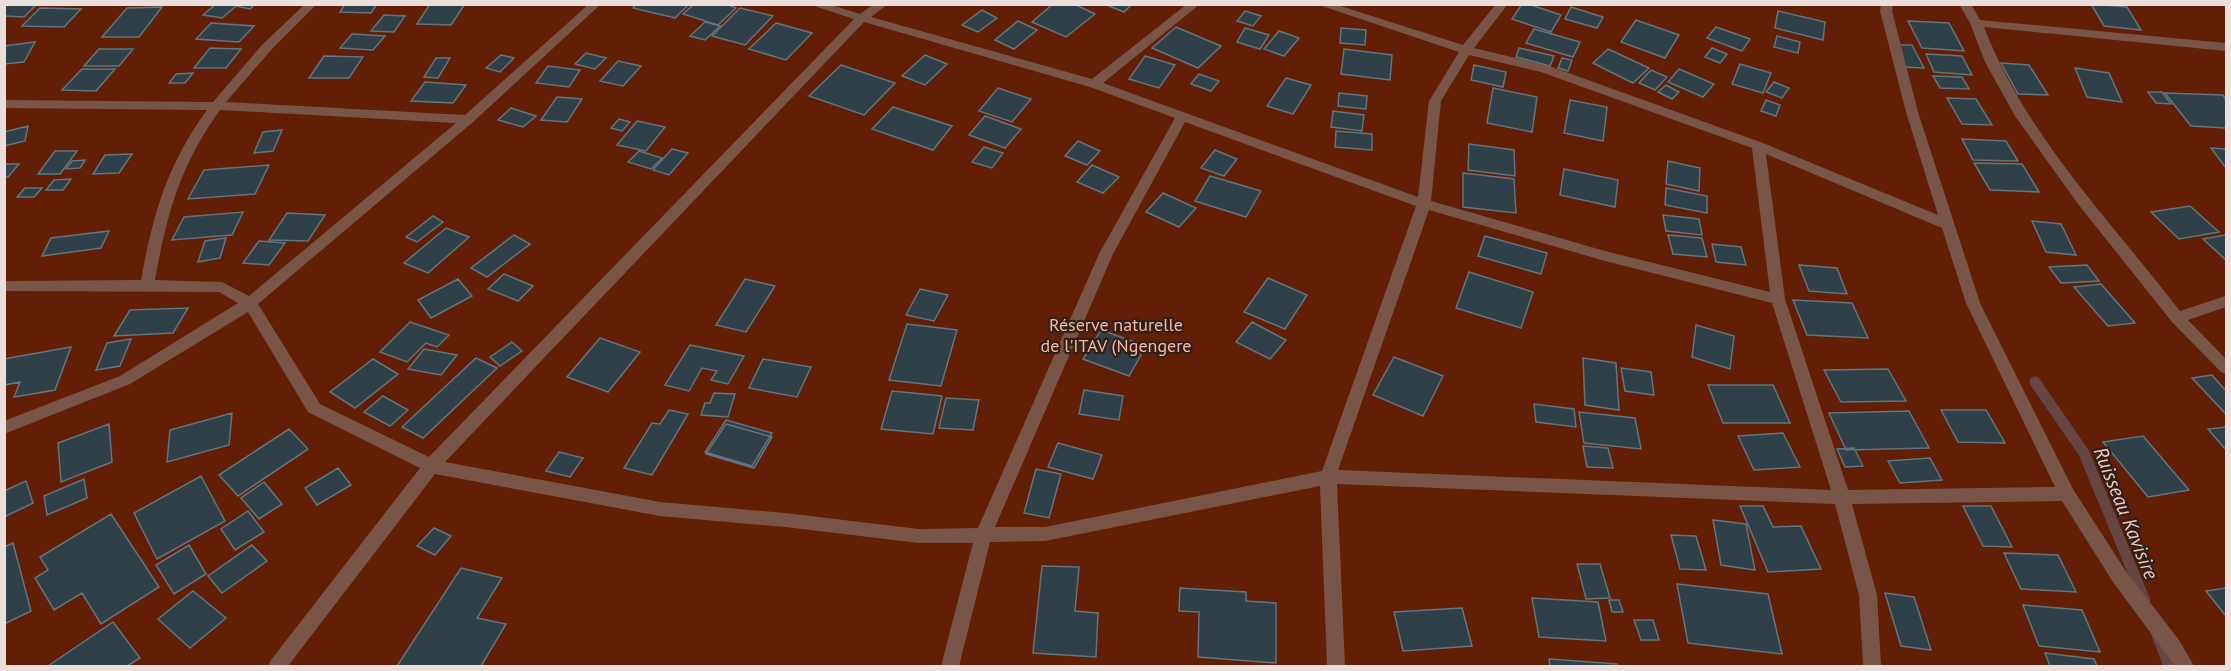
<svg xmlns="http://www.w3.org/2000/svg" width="2231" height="671" font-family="'PT Sans',sans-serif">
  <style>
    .green { fill: #621f05 }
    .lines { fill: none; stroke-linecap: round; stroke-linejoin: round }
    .stream { stroke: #664642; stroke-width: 11 }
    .building { fill: #2f4048; stroke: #62747d; stroke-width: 1.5 }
    .minor { fill: #795548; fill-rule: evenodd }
    .labels { text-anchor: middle; stroke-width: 4.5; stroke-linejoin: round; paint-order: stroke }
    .park-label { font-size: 18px; fill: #fdb69f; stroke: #2f201a }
    .water-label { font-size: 20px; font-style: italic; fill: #f9c9b9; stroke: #2f201a }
  </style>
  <rect width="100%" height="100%" fill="#2f201a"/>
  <path class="green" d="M5 5H2226V666H5Z"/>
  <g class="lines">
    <path class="stream" d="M2035 382 2084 453 2145 601
      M2157 635 2169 666"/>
  </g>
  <path class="building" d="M4 4H37L24 17 4 16Z
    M216 4H255L250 9 236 6 222 18 203 15Z
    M345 4H377L371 13 340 12Z
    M430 4H465L451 25 417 24Z
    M636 4H689L675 18 633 8Z
    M694 4H726L736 8 718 25 683 14Z
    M1053 4H1074L1095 14 1066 37 1032 22Z
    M1104 4H1132L1124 12Z
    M1522 4H1528L1561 15 1551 32 1512 19Z
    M2091 4 2127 7 2141 30 2104 26Z
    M162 7 139 37H102L127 8Z
    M1571 7 1603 17 1597 28 1565 19Z
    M40 8 81 9 64 27 22 26Z
    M740 8 773 16 745 45 712 36Z
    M982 10 997 18 978 32 962 25Z
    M1245 11 1261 16 1253 26 1237 21Z
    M1778 11 1825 22 1823 40 1775 28Z
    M384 15 405 16 394 32 371 31Z
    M1636 20 1679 35 1665 58 1621 42Z
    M1018 21 1037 30 1014 49 995 40Z
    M1908 21 1949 23 1964 51 1922 48Z
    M705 22 720 26 705 40 690 36Z
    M211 23 254 26 239 42 196 39Z
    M776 23 812 33 786 60 749 49Z
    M1176 27 1221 46 1198 68 1152 48Z
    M1716 27 1750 39 1742 51 1707 38Z
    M1245 28 1269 35 1260 49 1237 42Z
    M1341 28 1366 30 1365 45 1340 43Z
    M1534 29 1580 42 1573 57 1526 43Z
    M1279 31 1299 38 1284 56 1264 49Z
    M352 34 385 36 373 50 340 48Z
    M1777 36 1800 42 1798 53 1774 47Z
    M35 42 24 62 4 64V46Z
    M1891 45H1912L1924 68 1903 67Z
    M210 48 241 49 226 68H194Z
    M1519 48 1554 56 1550 66 1516 57Z
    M1712 48 1727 54 1720 63 1705 57Z
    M99 49H133L119 66H84Z
    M1344 49 1392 55 1390 80 1341 74Z
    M1608 49 1649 68 1633 83 1593 63Z
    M586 53 606 58 595 69 575 64Z
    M1926 54 1962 56 1972 75 1934 72Z
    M501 55 514 58 500 72 486 68Z
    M925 55 947 64 925 85 902 76Z
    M324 56 363 57 349 78H309Z
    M1145 56 1175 65 1159 88 1129 79Z
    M436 58H450L438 78 424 77Z
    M1562 58 1572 60 1568 71 1558 68Z
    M618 61 641 66 623 86 600 81Z
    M2001 63 2029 65 2048 95 2018 94Z
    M1740 64 1771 73 1763 93 1732 84Z
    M841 65 895 83 864 115 809 96Z
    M1474 65 1506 72 1503 87 1471 80Z
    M548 66 580 70 569 87 536 83Z
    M2075 68 2109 73 2122 102 2087 97Z
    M82 69H115L96 91 62 90Z
    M1679 69 1714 84 1703 97 1668 82Z
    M1651 70 1667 77 1655 90 1639 83Z
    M193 73 185 83H169L176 74Z
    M1199 74 1219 81 1211 91 1191 84Z
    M1933 76 1962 77 1969 89 1940 88Z
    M1286 78 1311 85 1293 114 1267 106Z
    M425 82 466 85 453 103 411 101Z
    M1774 82 1789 88 1782 98 1766 92Z
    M1666 85 1679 92 1672 99 1658 92Z
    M998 88 1031 99 1012 122 979 111Z
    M1493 88 1537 97 1532 132 1487 123Z
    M2148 92H2162L2171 104 2156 103Z
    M1339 93 1367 96 1366 109 1338 106Z
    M2165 93 2223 95 2226 100V128L2191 126Z
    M557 97 582 99 567 122 541 120Z
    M1947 98 1976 99 1992 125 1962 124Z
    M1570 100 1607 107 1603 141 1564 133Z
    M1766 100 1780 105 1776 116 1761 111Z
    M893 107 952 126 933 150 872 129Z
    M511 108 536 116 523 127 498 120Z
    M1333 111 1364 115 1362 131 1331 127Z
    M985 116 1021 129 1005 148 969 135Z
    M619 119 630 122 622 131 611 128Z
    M637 121 665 127 646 151 617 145Z
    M28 126 25 141 4 146V132Z
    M282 130 273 151 254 153 263 132Z
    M1336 131 1372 134V150L1335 147Z
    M1962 139 2006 141 2018 161 1973 160Z
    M1078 141 1100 151 1087 165 1065 156Z
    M1469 144 1514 150 1515 176 1468 170Z
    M984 147 1003 153 992 168 972 162Z
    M2211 148 2226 149V168Z
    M672 149 688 153 669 175 653 170Z
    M1215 150 1237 159 1224 176 1201 168Z
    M55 151H77L60 174H38Z
    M639 151 662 158 651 169 628 162Z
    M132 154 119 173 93 174 105 155Z
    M85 160 80 168 66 169 72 161Z
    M1668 161 1700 168 1699 191 1666 184Z
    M1974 163 2022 164 2039 192 1990 190Z
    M4 164H19L8 177H4Z
    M269 165 255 194 188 199 204 170Z
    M1092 165 1119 177 1103 193 1077 182Z
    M1564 169 1618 180 1615 207 1560 195Z
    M1463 173 1514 179 1516 213 1463 207Z
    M1210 176 1261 191 1246 217 1195 201Z
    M71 179 63 190H46L54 180Z
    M25 188H42L34 197H17Z
    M1666 188 1707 196V213L1665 205Z
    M1163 193 1196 208 1179 227 1146 212Z
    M2190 206 2219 232 2179 239 2151 212Z
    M243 212 232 235 172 240 184 217Z
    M287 213 325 215 308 241 269 240Z
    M1663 215 1699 219 1702 235 1666 231Z
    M433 216 443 222 417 242 406 237Z
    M2032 221 2061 224 2076 255 2046 252Z
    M446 228 469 237 428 273 404 263Z
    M109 231 101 248 42 256 51 238Z
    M514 235 530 244 487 277 471 268Z
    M1668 235 1702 238 1707 257 1673 254Z
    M2225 235 2226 237V260L2203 239Z
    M1485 236 1547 253 1541 274 1478 256Z
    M226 238 220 258 198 262 205 241Z
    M259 241 285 243 269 265 243 263Z
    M1712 244 1741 247 1746 265 1716 262Z
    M1799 265 1837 268 1847 294 1809 291Z
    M2087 265 2099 281 2061 283 2049 267Z
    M1469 272 1533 292 1521 328 1456 308Z
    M504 274 533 286 518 301 488 289Z
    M1268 278 1307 295 1285 329 1244 312Z
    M458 279 472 296 431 318 418 300Z
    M745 279 775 286 746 332 716 325Z
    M2101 284 2135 323 2108 326 2074 287Z
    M920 289 948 295 934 321 906 315Z
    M1793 300 1852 303 1868 338 1807 335Z
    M188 308 173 333 114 336 130 310Z
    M410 322 449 335 437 347 426 343 407 362 380 352Z
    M1252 322 1286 340 1270 359 1236 342Z
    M907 324 957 330 941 386 889 380Z
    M1696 325 1734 336 1730 369 1692 357Z
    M1101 330 1146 346 1129 376 1083 359Z
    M600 338 640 352 608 392 567 377Z
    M131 339 120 366 96 370 107 343Z
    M512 342 522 351 500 366 490 357Z
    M690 345 744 356 728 384 711 380 717 371 702 368 689 391 665 385Z
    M71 347 55 390 14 397 20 382 4 385V359Z
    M424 349 457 355 441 375 408 369Z
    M1394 357 1443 376 1423 416 1373 395Z
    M476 358 497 368 423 438 402 427Z
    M1583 358 1616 363 1619 410 1585 405Z
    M373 359 398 374 355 408 330 392Z
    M763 359 811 367 797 397 749 388Z
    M1621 368 1651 372 1654 395 1625 391Z
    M1888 369 1906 401 1841 402 1824 370Z
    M2212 375 2226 391V414L2192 378Z
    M1708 385H1773L1790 423H1723Z
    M1084 390 1123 396 1119 420 1079 414Z
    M892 391 942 396 933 434 881 429Z
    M714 393 735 394 728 417 701 415 705 403H710Z
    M383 396 408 410 390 426 364 412Z
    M946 398 979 400 973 430 939 428Z
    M1534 404 1574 409 1576 427 1536 422Z
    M669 410 688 414 652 475 624 468 652 423 660 424Z
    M1941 410H1986L2005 443 1958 442Z
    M1909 411 1929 448 1846 450 1829 413Z
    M1579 412 1635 418 1641 449 1584 443Z
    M232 413 229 445 167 462 170 430Z
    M726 420 772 433 752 466 705 452Z
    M109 424 112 462 61 482 58 443Z
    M726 424 772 437 754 468 706 454Z
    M2226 427V450L2208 429Z
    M289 429 308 449 238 496 219 475Z
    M1783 433 1800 467 1754 470 1738 436Z
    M2143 436 2189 490 2148 497 2103 442Z
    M1058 443 1102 455 1093 479 1048 467Z
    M1583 446 1608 448 1613 468 1587 467Z
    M1854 448 1863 466 1845 467 1837 449Z
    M559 452 583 458 570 477 546 471Z
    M1930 458 1942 480 1900 483 1888 461Z
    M338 468 351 485 317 505 305 488Z
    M1036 469 1061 474 1049 518 1024 513Z
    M201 476 225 521 157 559 134 513Z
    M84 479 87 498 47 515 44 496Z
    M26 481 33 503 4 517V491Z
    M264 482 282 504 259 519 241 498Z
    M1740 506H1763L1773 527 1801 526 1821 569 1768 572Z
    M1963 506H1991L2012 547 1983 546Z
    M248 511 264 532 235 550 221 529Z
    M111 514 159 587 101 624 82 593 54 610 35 578 48 570 40 557Z
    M1713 520 1746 524 1755 570 1721 565Z
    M434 528 451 536 435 555 417 546Z
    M1671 535 1696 536 1706 570 1680 569Z
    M13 543 31 611 4 624V547Z
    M189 545 206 574 174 594 156 565Z
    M252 545 267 561 222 593 208 576Z
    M2004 553 2058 555 2076 592 2021 589Z
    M1577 564H1600L1610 598 1586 599Z
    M1042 566 1079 567 1075 611 1098 613 1096 657 1033 653Z
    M461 568 502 578 477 618 506 624 481 666H397Z
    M1677 584 1768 594 1782 654 1688 643Z
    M1180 588 1246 592V601L1276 603V663L1198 657 1199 612 1179 611Z
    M2226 588V616L2206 591Z
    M193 591 226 618 190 648 158 619Z
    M1885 593 1914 597 1931 650 1901 646Z
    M1532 598 1598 602 1606 641 1539 637Z
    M1609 600H1619L1623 612H1612Z
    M2023 605 2082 610 2100 652 2039 646Z
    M1462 608 1472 646 1403 651 1394 612Z
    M1634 620H1653L1659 640H1641Z
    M113 622 140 658 127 666H48Z
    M2045 653 2094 659 2097 666H2050Z
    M1549 659 1617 664 1618 666H1550Z"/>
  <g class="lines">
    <path class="minor" d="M305 4H317L271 50 226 102 465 115 589 4H601L473 122 258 304 320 404 429 457 854 19 808 4H828L860 14 874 4H888L871 17 1092 79 1187 4H1200L1103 83 1418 197 1429 101 1459 52 1316 4H1334L1463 45 1496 4H1508L1474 48 1549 66 1763 143 1938 215 1906 112 1880 11 1881 4H1893L1892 11 1918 112 1980 303 2073 489 2125 570 2179 640 2194 666H2175L2113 582 2062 501 1852 504 1877 595 1881 666H1863L1859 595 1835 504 1337 484 1345 666H1327L1320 486 1045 541 990 542 959 666H941L973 543H919L785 527 660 516 435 474 288 666H268L271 660 420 468 308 412 248 312 130 384 4 434V421L120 376 238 303 219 292 4 291V281L141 280C153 214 167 165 207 110L4 108V100L213 102 262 45ZM864 22 1090 87 1175 118 1099 254 978 528 919 529 785 513 660 502 445 462ZM1469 55 1541 72 1752 148 1770 292 1605 251 1431 201 1441 101ZM220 110 456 123 249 296 222 282 155 280C167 213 180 166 220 110ZM1185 122 1416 206 1322 471 1045 527H995L1113 254ZM1766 154 1942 228 1966 303 2055 487 1848 490 1785 299ZM1429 210 1605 261 1772 303 1831 490 1338 470Z
      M1959 4H1971L1980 20 2226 43V51L1984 27C2026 136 2110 220 2180 311L2226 296V307L2188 320 2226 359V374L2221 372 2172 322 2078 204 2015 116 1985 62 1970 23Z"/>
  </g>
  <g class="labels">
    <g class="park-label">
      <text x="1116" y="331">Réserve naturelle<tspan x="1116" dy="21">de l'ITAV (Ngengere</tspan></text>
    </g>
    <g class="water-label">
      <text transform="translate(2126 513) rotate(68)" y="7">Ruisseau Kavisire</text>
    </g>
  </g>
  <rect width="2231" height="671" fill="none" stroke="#eadfdc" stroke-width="12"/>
</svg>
